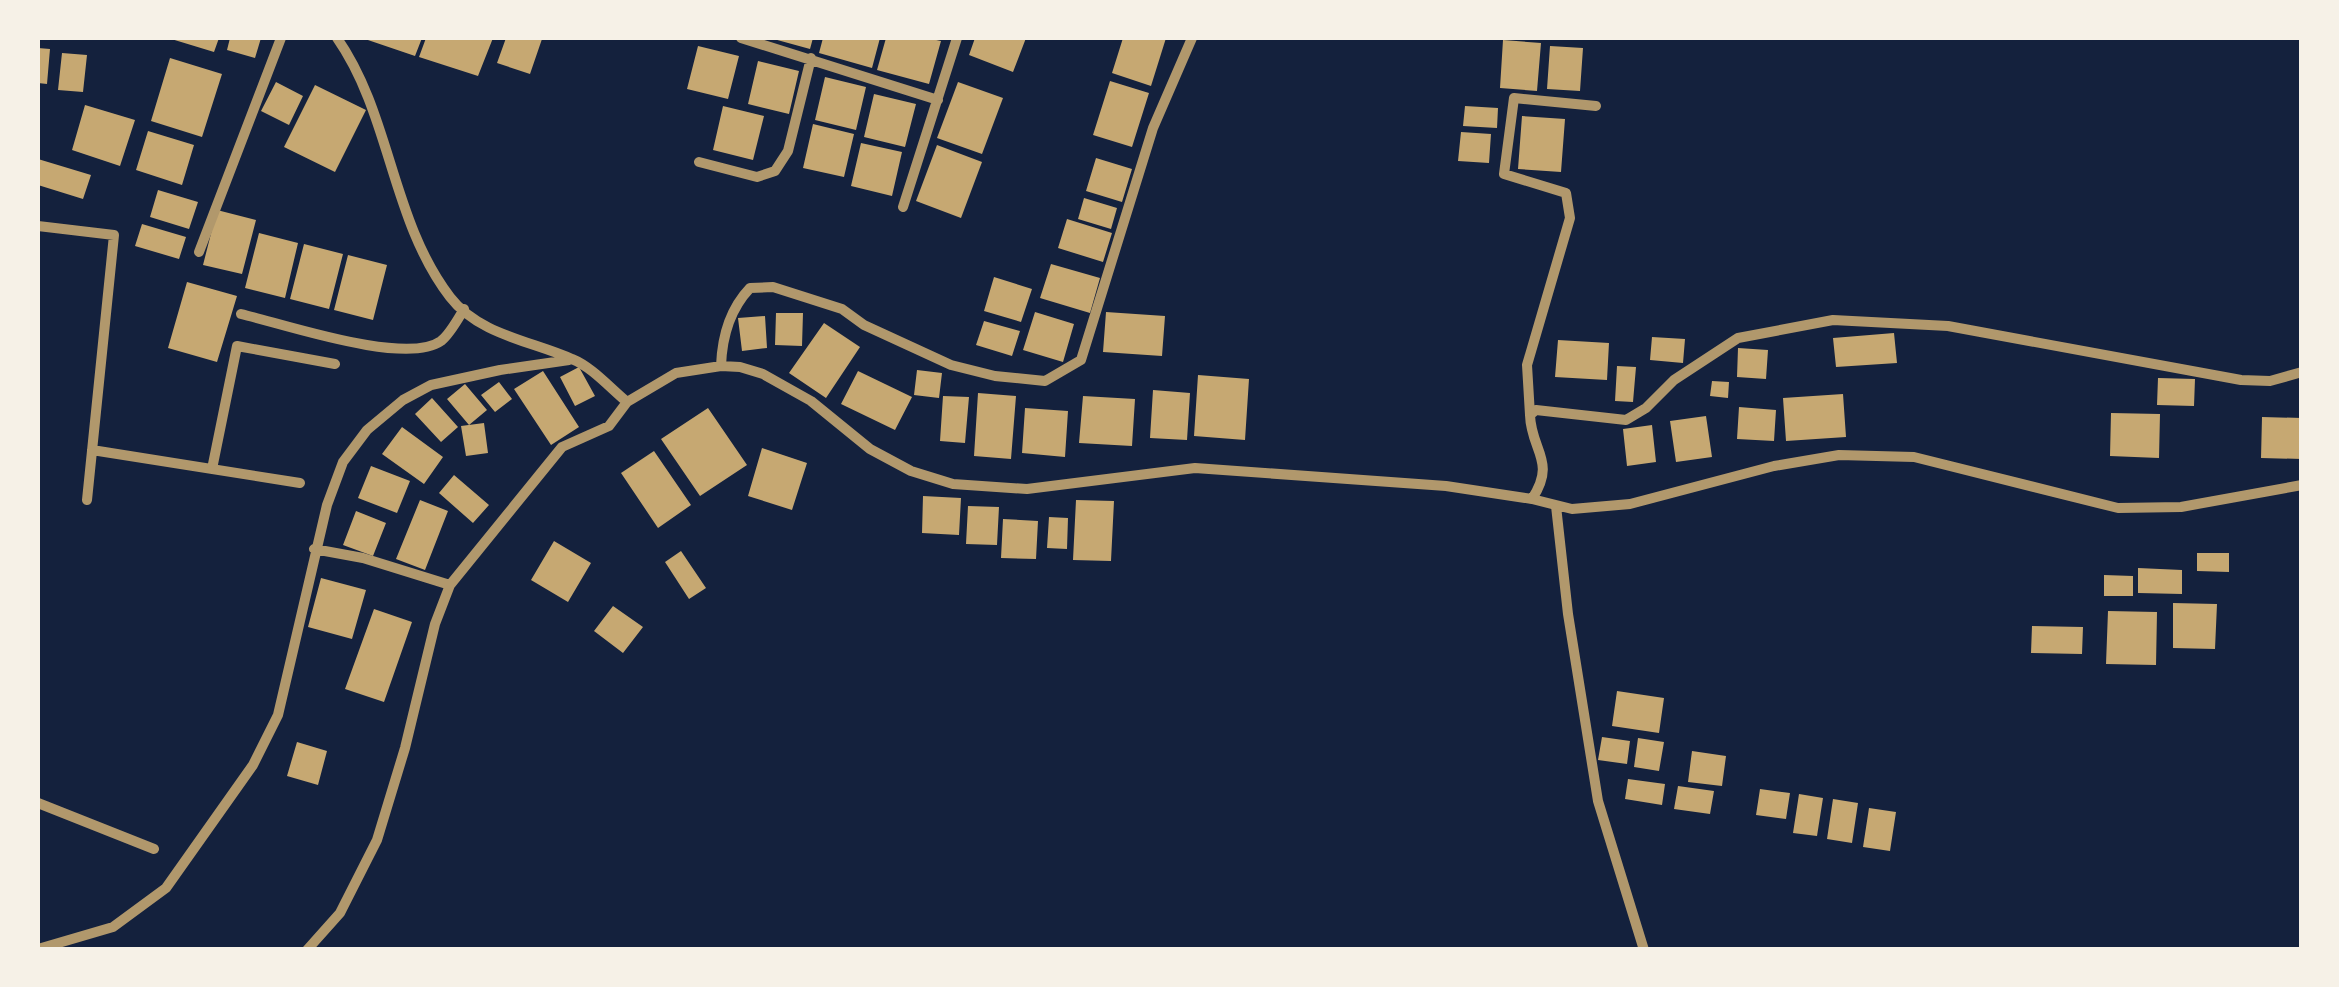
<svg xmlns="http://www.w3.org/2000/svg" width="2339" height="987" font-family="Manrope,sans-serif">
  <style>
    .building { fill: #c6a872 }
    .lines { fill: none; stroke-linecap: round; stroke-linejoin: round }
    .minor { stroke: #b1986c; stroke-width: 10 }
  </style>
  <rect width="100%" height="100%" fill="#14213d"/>
  <path class="building" d="M168 38H219L214 52Z
    M230 38H261L255 58 227 50Z
    M362 38H422L415 56Z
    M426 38H493L478 76 419 57Z
    M506 38 542 39 530 74 497 63Z
    M770 38H813L810 49Z
    M823 38H880L872 68 819 53Z
    M886 38H927L941 41 929 84 877 70Z
    M975 38H1026L1013 72 969 55Z
    M1123 38H1166L1151 86 1112 73Z
    M1503 40 1541 43 1537 91 1500 88Z
    M698 46 739 56 728 99 687 89Z
    M1550 46 1583 48 1580 91 1547 89Z
    M38 48 50 49 47 84 38 83Z
    M62 53 87 55 83 92 58 90Z
    M170 58 222 74 202 137 151 121Z
    M758 61 799 71 789 114 748 104Z
    M825 77 866 87 856 130 815 120Z
    M1110 81 1149 93 1132 147 1093 135Z
    M276 82 303 96 289 125 261 111Z
    M958 82 1003 98 982 154 937 138Z
    M315 85 366 110 335 172 284 147Z
    M874 94 916 104 905 147 864 137Z
    M85 105 135 120 120 166 72 150Z
    M723 106 764 116 753 160 713 150Z
    M1465 106 1498 108 1497 128 1463 126Z
    M1522 116 1565 119 1561 172 1518 169Z
    M813 124 854 134 844 177 803 168Z
    M148 131 194 145 182 185 136 170Z
    M1461 132 1491 134 1489 163 1458 161Z
    M861 143 902 152 892 196 851 186Z
    M937 145 982 162 961 218 916 201Z
    M1096 158 1132 169 1122 202 1086 191Z
    M38 159 91 175 83 199 38 185Z
    M158 190 198 202 189 229 150 217Z
    M1084 198 1117 208 1111 229 1078 219Z
    M217 210 256 220 242 274 203 265Z
    M1067 219 1112 233 1103 262 1058 248Z
    M142 224 186 237 179 259 135 246Z
    M259 233 298 243 285 298 245 288Z
    M304 244 343 254 329 309 290 299Z
    M348 255 387 265 373 320 334 310Z
    M1051 264 1100 278 1090 313 1040 298Z
    M994 277 1032 289 1021 322 984 311Z
    M187 282 237 296 217 362 168 348Z
    M1035 312 1074 324 1063 362 1023 350Z
    M1106 312 1165 316 1162 356 1103 352Z
    M776 313H803L802 346 775 345Z
    M765 316 767 348 742 351 738 318Z
    M984 321 1020 331 1012 356 976 345Z
    M824 323 860 347 826 398 789 373Z
    M1894 333 1897 363 1836 367 1833 338Z
    M1652 337 1685 339 1683 363 1650 360Z
    M1558 340 1609 343 1607 380 1555 377Z
    M1738 348 1768 350 1766 379 1737 377Z
    M1617 366 1636 367 1633 402 1615 401Z
    M579 367 595 396 575 406 560 377Z
    M917 370 942 373 939 398 914 395Z
    M543 371 579 427 551 445 514 389Z
    M858 371 912 397 895 430 841 404Z
    M1198 375 1249 379 1245 440 1194 436Z
    M2158 378 2195 379 2194 406 2157 405Z
    M1712 381 1729 382 1728 398 1710 396Z
    M499 382 512 399 495 412 481 395Z
    M465 384 487 410 469 425 447 399Z
    M1153 390 1190 393 1187 440 1150 438Z
    M978 393 1016 396 1011 459 974 456Z
    M1843 394 1846 437 1786 441 1783 398Z
    M943 396 969 397 965 443 940 441Z
    M1083 396 1135 399 1132 446 1079 443Z
    M432 398 458 427 441 442 415 414Z
    M1739 407 1776 410 1774 441 1737 439Z
    M708 408 747 465 700 496 661 439Z
    M1025 408 1068 411 1065 457 1022 453Z
    M2111 413 2160 414 2159 458 2110 456Z
    M1706 416 1712 457 1676 462 1670 421Z
    M2262 417 2302 418V459L2261 458Z
    M484 423 488 453 466 456 461 426Z
    M1652 425 1656 462 1627 466 1623 429Z
    M402 427 443 457 424 484 382 454Z
    M762 448 807 463 792 510 748 496Z
    M654 451 691 505 658 528 621 473Z
    M371 466 410 481 397 513 358 498Z
    M454 475 489 505 473 523 439 493Z
    M923 496 961 498 959 535 922 533Z
    M420 500 448 511 425 570 396 559Z
    M1076 500 1114 501 1111 561 1073 560Z
    M968 506 999 507 997 545 966 544Z
    M356 511 386 523 373 556 343 545Z
    M1049 517 1068 518 1067 549 1047 548Z
    M1003 519 1038 521 1036 559 1001 558Z
    M554 541 591 563 568 602 531 580Z
    M681 551 706 588 689 599 665 562Z
    M2197 553H2229V572L2197 571Z
    M2138 568 2182 570V594L2138 593Z
    M2104 575 2133 576V596H2104Z
    M321 578 366 590 352 639 308 627Z
    M2173 603 2217 604 2215 649 2173 648Z
    M613 606 643 627 623 653 594 631Z
    M374 609 412 622 384 702 345 689Z
    M2108 611 2157 612 2156 665 2106 664Z
    M2032 626 2083 627 2082 654 2031 653Z
    M1617 691 1664 698 1659 733 1612 726Z
    M1602 737 1630 741 1627 764 1598 760Z
    M1638 738 1664 742 1659 771 1634 767Z
    M297 742 327 751 318 785 287 776Z
    M1692 751 1726 756 1722 786 1688 782Z
    M1628 779 1665 784 1662 805 1625 799Z
    M1678 786 1714 791 1710 814 1674 809Z
    M1760 789 1790 793 1786 819 1756 815Z
    M1799 794 1823 798 1817 836 1793 833Z
    M1833 799 1858 803 1852 843 1827 839Z
    M1869 808 1896 812 1890 851 1863 847Z"/>
  <g class="lines">
    <path class="minor" d="M337 38C391 115 391 220 450 297 479 335 532 341 572 359 592 367 610 388 627 402L676 373 721 366 740 367 763 374 811 401 870 449 911 471 953 484 1027 489 1195 468 1446 486 1532 499 1572 509 1630 504 1774 466 1839 455 1914 457 2118 508 2181 507 2302 485
      M741 38 938 100
      M699 162 757 177 775 171 788 151 811 58
      M903 207 957 38
      M38 226 114 235 87 500
      M199 252 281 38
      M241 314C284 324 406 366 441 341 450 334 458 319 464 309
      M721 366C722 338 730 309 750 288L773 287 842 309 864 325 951 365 995 376 1045 381 1081 360 1153 128 1192 38
      M1530 415 1527 365 1570 218 1566 193 1504 174 1514 98 1596 106
      M92 450 300 483
      M212 469 237 346 335 364
      M1532 499C1557 461 1531 451 1530 415L1536 410 1626 420 1646 408 1674 380 1738 338 1833 320 1948 326 2241 380 2270 381 2302 372
      M1556 506 1568 614 1598 801 1644 950
      M314 549 363 558 450 585
      M38 803 154 849
      M38 949 113 927 166 888 253 765 278 715 327 505 343 462 367 430 403 400 431 385 500 370 569 360
      M307 950 340 913 377 840 405 748 435 624 450 585 562 447 609 426 627 402"/>
  </g>
  <rect width="2339" height="987" fill="none" stroke="#f6f1e7" stroke-width="80"/>
</svg>
